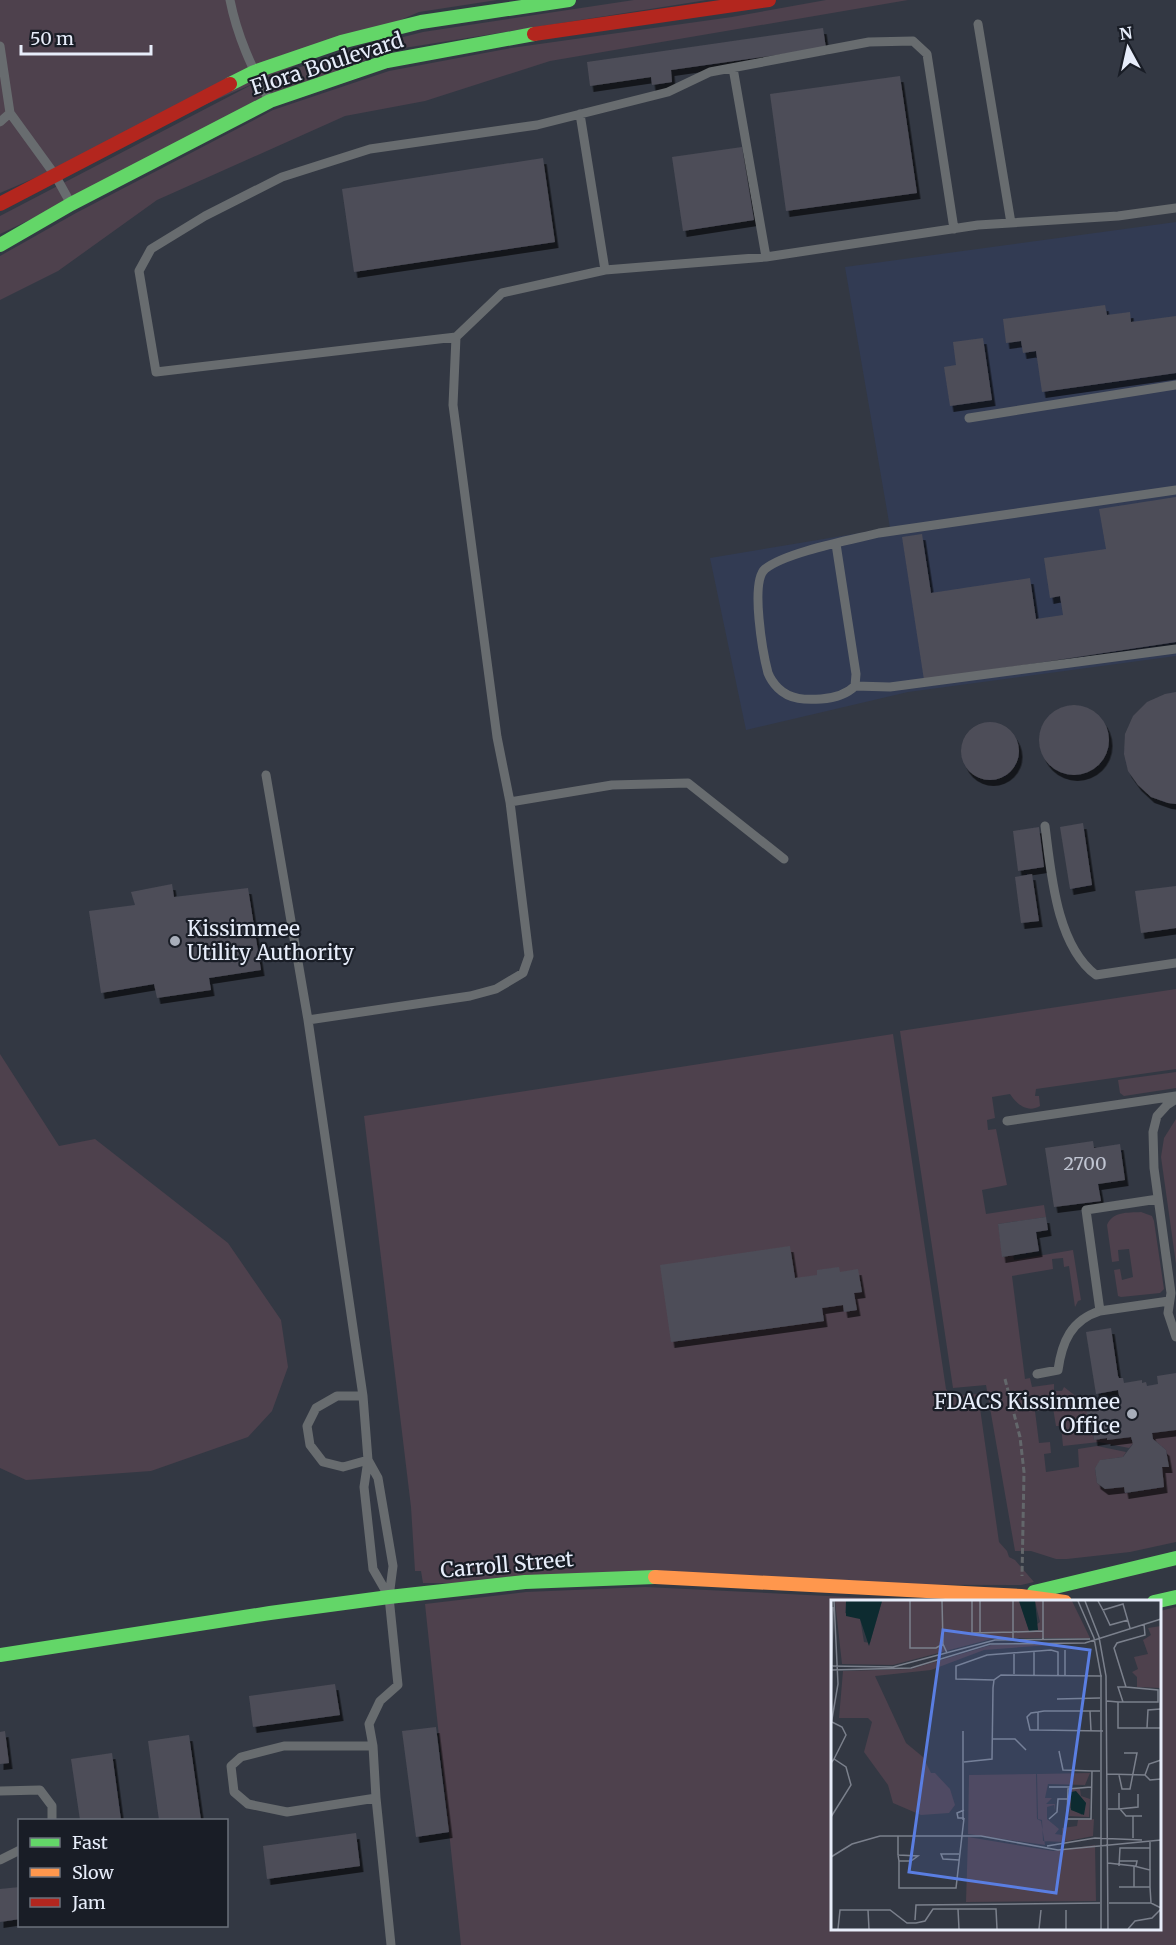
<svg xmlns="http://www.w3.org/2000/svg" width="1176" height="1945" font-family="Merriweather,serif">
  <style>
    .built { fill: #323b53 }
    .green { fill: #4e414d }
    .building { fill: #4d4d58; filter: url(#shadow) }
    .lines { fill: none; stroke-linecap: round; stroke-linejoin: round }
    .path { stroke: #63676b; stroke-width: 3; stroke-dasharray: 6 3; stroke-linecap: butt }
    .lane { stroke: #686c6f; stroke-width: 9 }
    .fast { stroke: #63d668; stroke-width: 14 }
    .slow { stroke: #ff974d; stroke-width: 14 }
    .jam { stroke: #b3261e; stroke-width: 14 }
    .poi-dot { fill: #a8aeba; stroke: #191d26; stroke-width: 2 }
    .labels { text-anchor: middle; stroke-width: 4.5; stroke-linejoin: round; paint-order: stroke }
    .number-label { font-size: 18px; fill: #c0c5d2 }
    .street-label { font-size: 21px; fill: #e7edfa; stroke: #191d26 }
    .poi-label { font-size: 21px; fill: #e7edfa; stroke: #191d26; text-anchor: start }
    .inset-road { fill: none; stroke: #7b808c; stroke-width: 1.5 }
    .view { fill: #5a7ee2; fill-opacity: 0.15; stroke: #5a7ee2; stroke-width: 3 }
    .inset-edge { fill: none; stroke: #e7edfa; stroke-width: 3 }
  </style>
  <defs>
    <filter id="shadow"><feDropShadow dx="3.5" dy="6" stdDeviation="0" flood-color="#0009"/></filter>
  </defs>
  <rect width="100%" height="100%" fill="#333843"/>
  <path class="built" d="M1176 222V656L908 692 746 730 710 558 890 528 845 267Z"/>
  <path class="green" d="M0 0H497L419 12 0 193Z
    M634 0H707L385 51 0 234V216L257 82 344 52 423 32Z
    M826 0H908L550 61 425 101 345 116 157 200 58 271 0 300V256L76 213 273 110 389 71 511 48 732 17Z
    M1176 989V1069L1036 1089 1035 1096H1039L1040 1106C1028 1113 1017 1105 1010 1094L992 1097 995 1118 987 1120 988 1130 996 1129 1007 1185 982 1190 986 1214 1044 1205 1046 1217 998 1224 1003 1257 1013 1255 1014 1260 1073 1250 1081 1300 1078 1301 1075 1307 1069 1266 1064 1267 1063 1258 1052 1259 1053 1269 1012 1276 1025 1379 1030 1378 1032 1387 1054 1384V1391H1062L1064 1387 1086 1404 1088 1419H1091V1423L1079 1425 1080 1435 1093 1434 1094 1440 1107 1438V1440L1131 1437 1133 1444 1129 1448 1099 1442 1063 1446 1061 1426H1056L1053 1408 1035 1411 1039 1443 1050 1442 1051 1453 1044 1454 1046 1472 1079 1467 1078 1449 1097 1446 1126 1452 1123 1457 1101 1460 1095 1468 1097 1483 1104 1489 1124 1487 1126 1493 1163 1487 1162 1467 1169 1466 1166 1450 1153 1439 1152 1433 1176 1430V1542L1130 1552 1067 1559H1056L1031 1551H1015L986 1385 953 1388 900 1031Z
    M893 1034 946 1389 952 1396 978 1394 999 1542 1007 1551 1009 1557 1015 1560 1034 1582 1021 1585 423 1583 421 1571H415L411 1507 364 1116Z
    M0 1054 59 1146 95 1139 228 1243 281 1320 288 1367 272 1411 248 1437 151 1471 26 1480 0 1468Z
    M1176 1072V1088L1124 1096 1120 1093 1118 1080Z
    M1176 1119V1264L1161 1157 1164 1138Z
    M1141 1212 1152 1216 1154 1221 1164 1289 1160 1293 1121 1297 1118 1296 1114 1270 1120 1269 1122 1280 1133 1277 1129 1249 1118 1250 1119 1261 1112 1262 1107 1225C1113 1211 1127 1213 1141 1212Z
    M645 1587 930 1601 832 1602V1928H1160V1611L1176 1607V1945H461L425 1604 526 1592Z"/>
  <path class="building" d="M823 28 826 48 671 70 672 82 652 85 651 77 590 86 587 62Z
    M900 76 917 193 786 211 770 94Z
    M742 147 754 220 683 231 672 157Z
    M543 158 555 242 354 272 342 189Z
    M1105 305 1107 315 1130 312 1131 322 1176 316V373L1042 392 1036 351 1023 353 1021 341 1006 343 1003 319Z
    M983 338 992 400 950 406 944 367 956 365 953 342Z
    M1176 497V642L924 680 902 537 922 534 931 593 1030 578 1036 619 1063 615 1060 596 1050 598 1044 558 1106 549 1099 509Z
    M1176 692V804L1168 803 1151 797 1138 785 1128 771 1124 754 1125 734 1133 716 1147 702 1165 694Z
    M1039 740a35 35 0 1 1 70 0a35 35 0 1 1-70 0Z
    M961 751a29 29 0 1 1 58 0a29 29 0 1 1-58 0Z
    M1083 823 1092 885 1070 889 1060 827Z
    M1039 827 1044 867 1018 871 1013 831Z
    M1032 874 1039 921 1021 923 1015 877Z
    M172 884 174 897 248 888 261 970 209 978 211 990 157 998 154 984 101 993 89 911 135 905 131 892Z
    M1176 886V928L1141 933 1135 891Z
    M1093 1141 1094 1148 1120 1144 1125 1180 1098 1184 1101 1201 1054 1207 1045 1148Z
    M1046 1217 1048 1230 1036 1232 1039 1251 1002 1257 998 1224Z
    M790 1246 795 1278 817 1275V1270L839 1267 840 1272 858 1269 862 1292 854 1293 857 1310 844 1312 843 1305 822 1308 824 1321 671 1342 660 1265Z
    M1111 1328 1118 1376 1119 1378H1123L1124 1383 1142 1380V1383L1146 1382 1147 1386 1158 1384 1157 1376 1176 1373V1430L1152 1433 1153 1439 1166 1450 1169 1467H1162L1164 1487 1125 1493 1124 1487 1105 1489 1097 1483 1095 1468 1100 1460 1123 1457 1133 1444 1131 1437 1107 1440V1438L1094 1440 1091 1419 1088 1420 1086 1408 1120 1401 1118 1390 1096 1394 1086 1332Z
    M335 1684 340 1715 253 1727 249 1696Z
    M436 1727 449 1832 416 1837 402 1731Z
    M5 1731 9 1763 0 1764V1732Z
    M189 1735 201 1820H159L148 1741Z
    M112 1753 121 1820H80L71 1759Z
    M356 1833 360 1866 267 1879 263 1846Z
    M20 1887V1919L0 1922V1889Z"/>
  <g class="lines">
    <path class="path" d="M1005 1379 1020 1437 1024 1472 1022 1576"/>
    <path class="lane" d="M230 0C237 36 252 68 269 100
      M978 24 1011 223
      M0 46 10 113 55 175 71 204
      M733 68 766 257
      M580 114 605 270
      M0 122 10 113
      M456 337 156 372 139 271 151 249 205 216 282 177 370 149 537 125 668 92 710 72 869 42 913 41 927 54 954 229
      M969 418 1176 385
      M836 544 856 674 855 686C846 695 834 698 821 699 806 700 790 700 778 688 774 684 770 678 768 673 763 654 750 582 765 569 786 552 851 540 879 533L1176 490
      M855 686 890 687 1176 649
      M266 775 308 1020 363 1396 368 1460 364 1487 373 1569 388 1595
      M510 802 612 785 688 783 784 859
      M1045 826C1051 872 1056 945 1096 975L1176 963
      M308 1020 470 996 496 989 523 973 529 956 510 802 497 737 453 405 456 337 502 293 605 270 766 257 978 225 1118 216 1176 208
      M1176 1099 1167 1105 1157 1116 1153 1132 1154 1168 1171 1293 1168 1313 1176 1337
      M1007 1121 1176 1096
      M1100 1311 1169 1301
      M1037 1374 1058 1370C1062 1342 1071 1320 1100 1311L1086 1210 1158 1199
      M363 1396H337L316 1408 307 1426 310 1445 323 1462 343 1467 368 1460
      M368 1460 378 1478 393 1566 389 1597 398 1685 380 1701 369 1724 373 1746 376 1798 391 1945
      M373 1746H284L241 1757 231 1766 234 1792 248 1804 287 1812 376 1798
      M0 1791 40 1790 52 1806V1820
      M0 1860 20 1850"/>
    <path class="fast" d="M230 84 254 72 341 42 421 22 569 0
      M0 245 71 204 270 101 387 61 534 34
      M1034 1592 1176 1558
      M1154 1602 1176 1597
      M0 1655 270 1613 389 1597 525 1582 655 1577"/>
    <path class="slow" d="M655 1577 1021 1596 1065 1602"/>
    <path class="jam" d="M534 34 769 0
      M0 204 230 84"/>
  </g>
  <g class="poi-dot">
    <circle cx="175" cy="941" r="6"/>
    <circle cx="1132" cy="1414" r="6"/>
  </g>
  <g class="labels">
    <g class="number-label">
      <text x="1085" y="1170">2700</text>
    </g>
    <g class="street-label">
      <text transform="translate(327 64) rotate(-18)" y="7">Flora Boulevard</text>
      <text transform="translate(507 1565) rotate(-5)" y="7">Carroll Street</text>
    </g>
    <g class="poi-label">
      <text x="187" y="936">Kissimmee<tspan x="187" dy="24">Utility Authority</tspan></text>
      <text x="1120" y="1409" text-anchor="end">FDACS Kissimmee<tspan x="1120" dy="24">Office</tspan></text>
    </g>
  </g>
  <g transform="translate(831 1600)">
    <rect width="330" height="330" fill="#333843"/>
    <path d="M4 1H15L14 13 29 18 33 42 39 43 51 1H188L198 30 209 22 204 1H241L259 38H164L62 65 11 64ZM330 26V100L329 88 306 87V77L301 72 307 69 303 57 317 54 312 40 320 35 317 28ZM259 42 153 50 100 70 44 76 75 143 92 157 100 173H104L119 189 124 205 118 213 90 215 62 203 57 185 33 152 41 122 37 118H8L12 71 80 69 160 45ZM259 173 254 185 217 184 214 198H221L215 204H224L223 211V205L216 207V219L228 229 224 234 231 235V228L246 226 247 220 263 219 262 236 232 242 212 241 211 220 207 219 206 174ZM205 174 206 219 210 221 214 245 137 234 138 175ZM241 189H249L250 196 259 199 258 217 238 216ZM245 192 255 203 251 215 239 208V194ZM137 237 222 251 264 245 265 301 135 302Z" fill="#4e414d" fill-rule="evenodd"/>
    <path d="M15 1H51L38 46 29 19 15 16ZM188 1H204L207 30 198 31ZM245 191 255 203 253 215 240 210V192Z" fill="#0d2b30"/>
    <path class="inset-road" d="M79 1V48H105L112 44M111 1 112 44 116 53M141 1V33L182 32V39M149 1V32M182 1V32L212 31M212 1V39M247 1 263 38 270 76V329M254 1 268 37 275 76 277 329M267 1 272 10 292 4 299 28M272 10 279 25 297 20M234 50V75M203 51V75M183 54V74M0 66 62 67 164 40 259 39M0 70 80 68 159 44 254 43 330 19M163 80 125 79V66L156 55 220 50 227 52V75M226 99 269 98M276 101 287 102V128H330M287 102H327V90L295 87 283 48 286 43 314 35 313 24M292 102 287 87H295M0 108 2 7M259 111 260 131M207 112V130H199L196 117 200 113 207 112 213 111H269M1 122 11 127 15 135 3 159M0 125 7 84 3 1M316 128 317 110 330 109M207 130 272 131M132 131V220M162 139H184L195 150M228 151 232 170 261 171M133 162 161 159 162 88 163 80 170 75 271 76M0 163 3 159 15 167 20 185 0 217M276 174 314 175M288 175 291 189H299L306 153H293M314 175 318 164 330 160M314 175 319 180 330 179M218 187H240M260 187 237 189 236 219H260L261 171H269M277 209H288V193M288 209 307 207V194M289 209 295 216H311M302 216V238M133 218H127L126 213 133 210M218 219 226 212 227 199H236M67 236V255L87 256 80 261H68L67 255M216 246 264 238 311 240M319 248V270M0 257 21 244 49 236H150L227 250 330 240M128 260 112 259 110 254H128M68 261V288H125L133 218M288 261H306L305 266M277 263 303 266V287M288 266 289 248H319V241M303 266 319 270V287M288 287H319L320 303M278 303H320L330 308M127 309 128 329M37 310 38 329M235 310V329M84 320 85 305 269 303M7 329 9 310H59L76 323H85L94 321 102 309H165L166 329M208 329 210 310M297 329 304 321 321 318 330 309"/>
    <path class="view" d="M112 30 259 50 225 293 78 272Z"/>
    <rect width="330" height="330" class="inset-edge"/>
  </g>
  <rect x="18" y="1819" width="210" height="108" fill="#191d26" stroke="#6b707b" stroke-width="1.5"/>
  <rect x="30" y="1838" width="30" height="9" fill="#63d668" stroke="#6b707b" stroke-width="1.5"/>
  <text x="72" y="1849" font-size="18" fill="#e7edfa">Fast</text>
  <rect x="30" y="1868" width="30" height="9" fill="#ff974d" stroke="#6b707b" stroke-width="1.5"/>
  <text x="72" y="1879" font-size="18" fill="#e7edfa">Slow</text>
  <rect x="30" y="1898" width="30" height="9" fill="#b3261e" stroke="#6b707b" stroke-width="1.5"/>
  <text x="72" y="1909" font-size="18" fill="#e7edfa">Jam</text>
  <g transform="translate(1128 48) rotate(352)" stroke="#191d26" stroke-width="4.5" paint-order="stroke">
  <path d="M0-4.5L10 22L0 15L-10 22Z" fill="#e7edfa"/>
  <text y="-9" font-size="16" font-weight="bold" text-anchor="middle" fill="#e7edfa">N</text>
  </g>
  <path d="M21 45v9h130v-9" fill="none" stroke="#e7edfa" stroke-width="3"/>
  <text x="30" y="45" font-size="18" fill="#e7edfa" stroke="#191d26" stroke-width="4.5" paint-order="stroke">50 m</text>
</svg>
